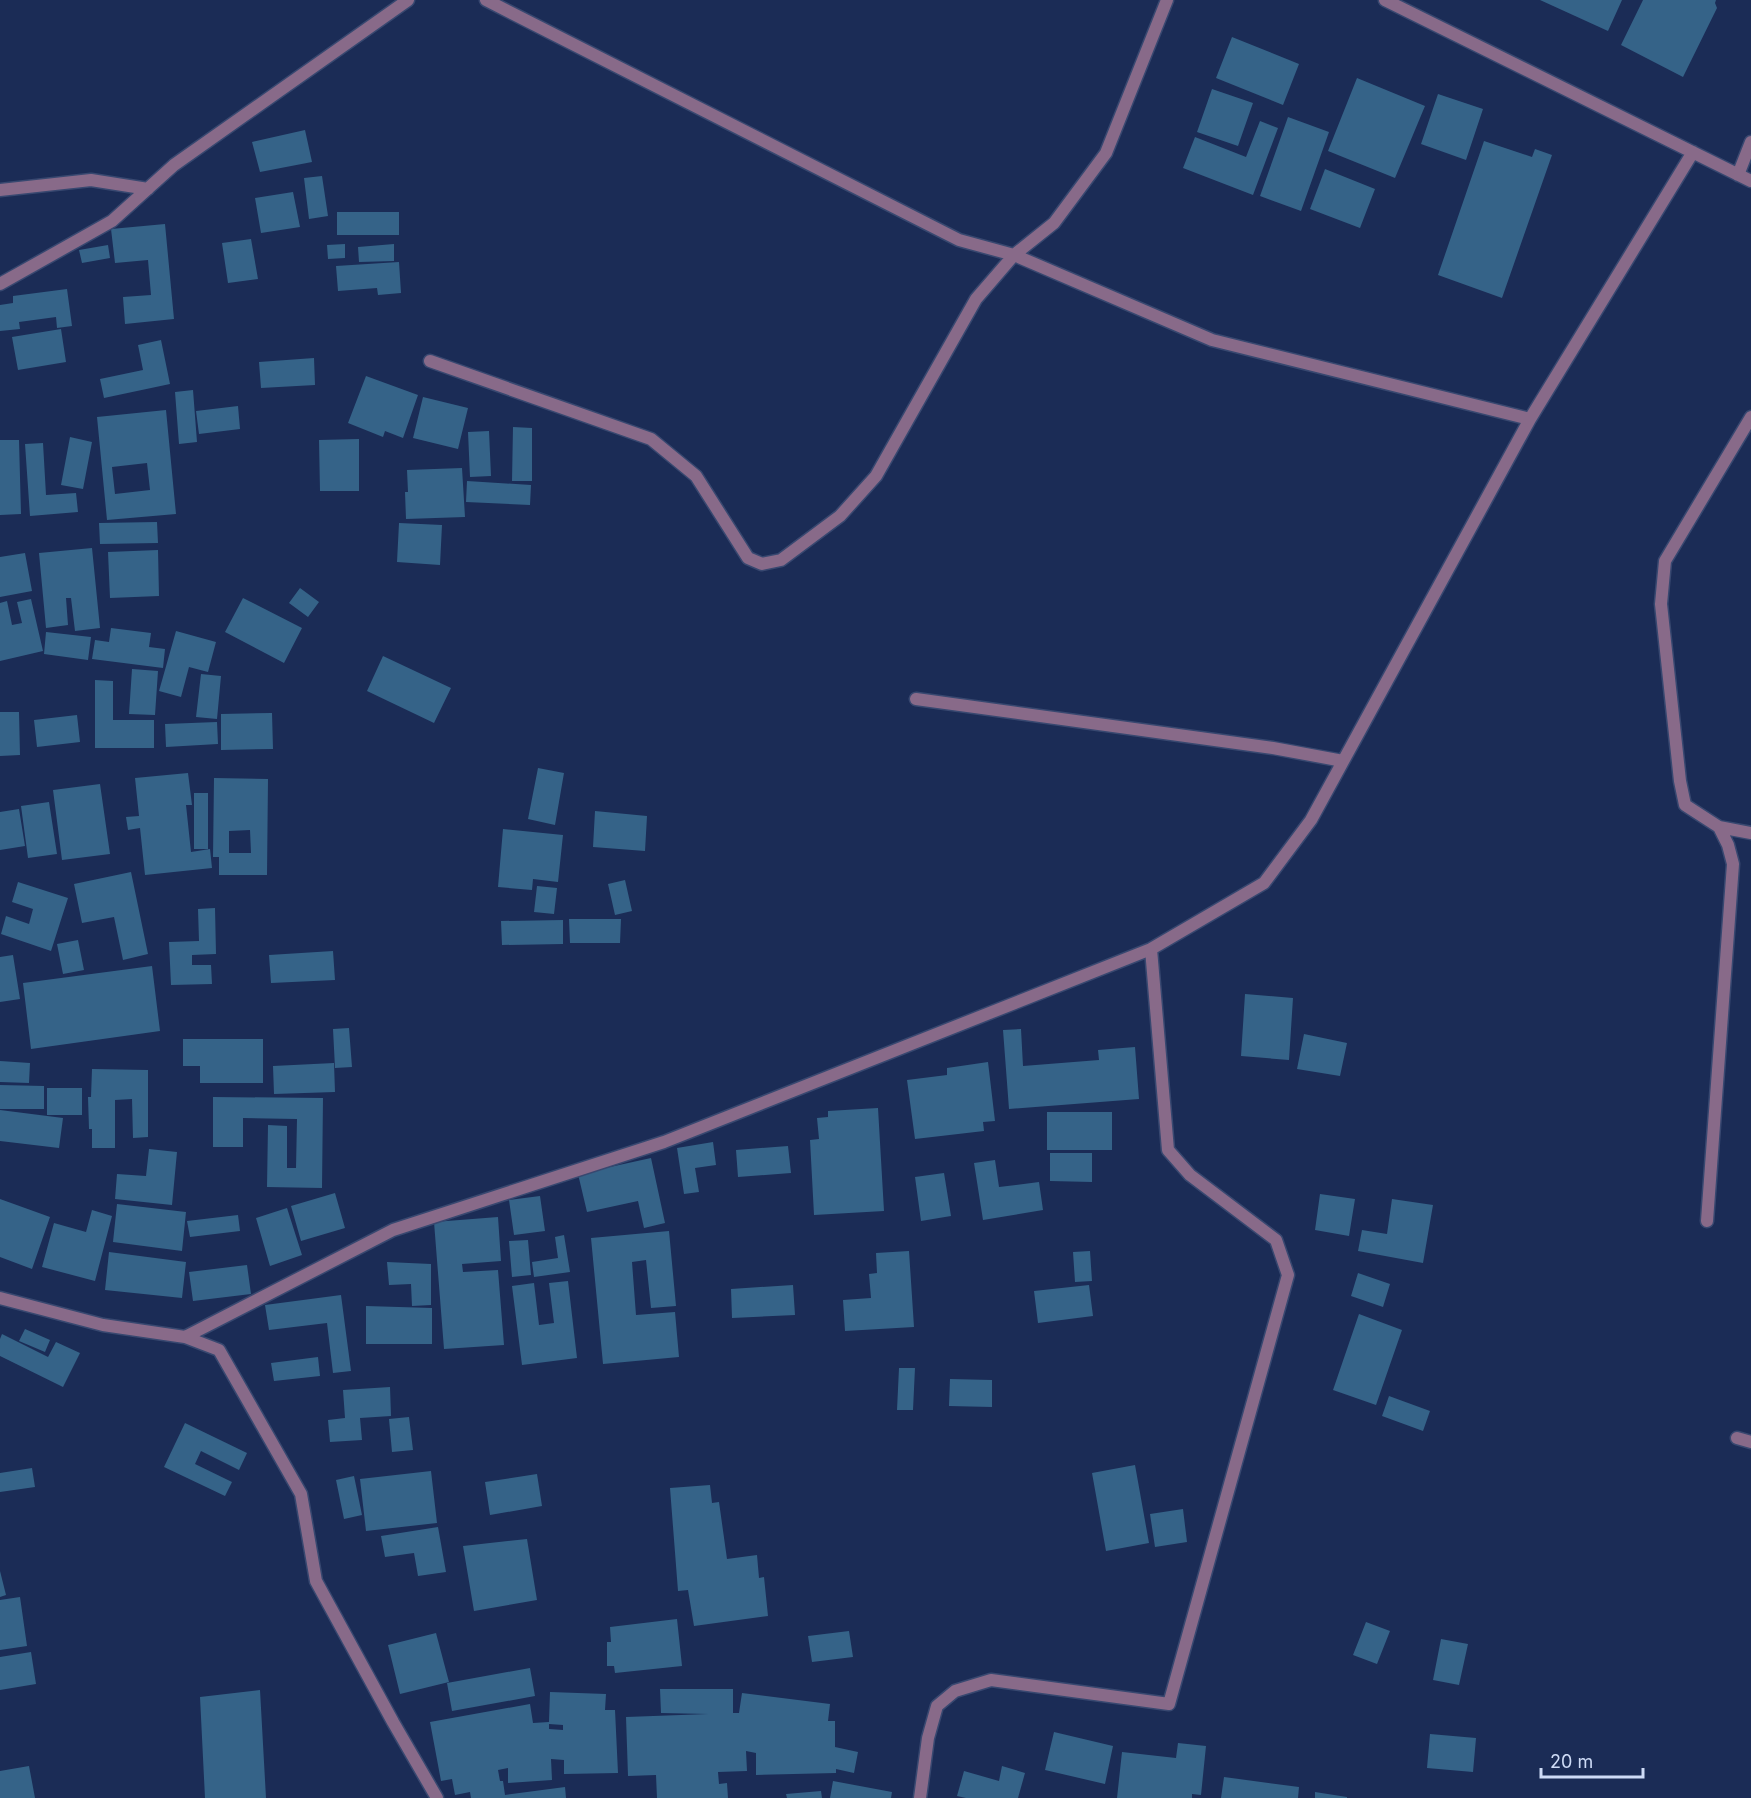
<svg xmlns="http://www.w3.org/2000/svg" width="1751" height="1798" font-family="Inter,sans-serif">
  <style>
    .building { fill: #356388; fill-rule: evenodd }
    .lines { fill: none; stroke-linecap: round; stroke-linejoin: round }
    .minor-casing { stroke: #384870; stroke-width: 15 }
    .minor { stroke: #886a89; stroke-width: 12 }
  </style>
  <rect width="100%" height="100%" fill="#1b2c56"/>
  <path class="building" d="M1540 0H1622L1608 31Z
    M1643 0H1716L1715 3 1717 8 1683 77 1621 45Z
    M1232 37 1299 64 1283 105 1216 78Z
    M1357 78 1425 106 1395 178 1328 151Z
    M1212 89 1253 103 1238 146 1197 132Z
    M1438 94 1483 109 1466 160 1421 144Z
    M1288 117 1329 132 1301 211 1260 196Z
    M1260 121 1278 128 1253 195 1183 168 1195 137 1246 157Z
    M305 130 312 162 260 172 252 142Z
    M1484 141 1532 157 1535 149 1552 155 1502 298 1438 275Z
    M1325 169 1375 189 1360 228 1310 209Z
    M322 176 328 216 309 219 304 178Z
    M293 192 300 227 261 233 255 198Z
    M337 212H399V235H337Z
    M165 224 174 319 125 324 123 297 151 295 148 260 115 263 111 229Z
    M251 239 258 279 228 283 222 243Z
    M345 244V258L328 259 327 245Z
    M394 244V261L359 262 358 247Z
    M108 245 110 258 82 263 79 250Z
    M399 262 401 293 378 295 377 288 338 291 336 266Z
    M67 289 72 326 57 328 56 317 19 322 20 329 0 331V305L13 303V296Z
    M61 329 66 362 18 370 12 337Z
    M161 340 170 384 104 398 100 379 143 370 138 345Z
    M314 358 315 385 261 388 259 362Z
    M366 376 418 395 403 438 385 431 383 437 348 423Z
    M193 390 197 442 179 444 175 392Z
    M423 397 468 408 458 449 413 438Z
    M238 406 240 429 199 434 196 411Z
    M166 410 176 514 107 520 97 417ZM147 463 150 490 115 494 112 467Z
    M513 427 532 428V481H512Z
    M489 431 491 476 470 477 468 432Z
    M70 437 92 442 83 489 61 485Z
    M359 439V491H320L319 440Z
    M0 440H19L21 514 0 515Z
    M43 443 46 495 76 493 78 512 30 516 25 444Z
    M462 468 465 517 406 519 405 492H408L407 470Z
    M467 481 531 485 530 505 466 502Z
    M157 522 158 543 100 544 99 523Z
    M399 523 442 525 440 565 397 562Z
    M92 548 100 628 75 631 71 598H66L68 625 46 628 39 553Z
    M158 550 159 596 110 598 108 552Z
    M25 553 32 591 0 597V557Z
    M300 588 319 602 308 617 289 603Z
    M243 598 302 628 284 663 225 632Z
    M31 599 43 651 0 661V603L7 601 12 625 22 623 17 602Z
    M111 628 151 633 149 647 165 649 163 668 92 659 95 640 109 642Z
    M176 631 216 642 208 672 189 667 181 697 159 691Z
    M46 632 91 637 88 660 44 654Z
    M383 656 451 688 434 723 367 691Z
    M132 669 158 671 155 715 129 714Z
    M201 674 221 676 217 719 196 717Z
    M95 680 113 681V720H154V748H95Z
    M0 712H19L20 755 0 756Z
    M272 713 273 749 221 750V714Z
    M77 715 80 742 37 747 34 720Z
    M217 722 218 744 166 747 165 724Z
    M538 768 564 773 555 825 528 819Z
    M188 773 192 805H186L191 852 210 849 212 868 145 875 140 828 128 830 126 817 139 816 135 778Z
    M214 778 268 779 267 875H219V857H213ZM250 830 251 853H229V831Z
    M100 784 110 854 62 860 53 790Z
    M194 793H208V849H194Z
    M49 802 57 854 28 858 21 806Z
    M19 809 25 846 0 850V812Z
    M595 811 647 816 645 851 593 847Z
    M503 829 563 835 558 882 533 879 532 890 498 887Z
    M131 872 148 954 123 960 114 917 82 923 74 884Z
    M625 880 632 911 615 915 608 884Z
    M18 882 68 898 51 951 1 934 6 916 29 924 33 909 12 902Z
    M537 886 557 888 554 914 534 912Z
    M215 908 216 954 192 955V965H211L212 984 171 985 169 942 199 941 198 909Z
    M569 919H621L620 943H570Z
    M563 920V944L502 945 501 921Z
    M78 940 84 970 63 974 57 944Z
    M333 951 335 980 271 983 269 955Z
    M13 955 20 999 0 1002V957Z
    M152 966 160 1031 31 1049 23 983Z
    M1245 994 1293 998 1289 1060 1241 1056Z
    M349 1028 352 1067 335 1068 333 1029Z
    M1021 1029 1023 1066 1099 1060 1098 1050 1135 1047 1139 1099 1009 1109 1003 1030Z
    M1304 1034 1347 1043 1340 1076 1297 1069Z
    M183 1039H263V1083H200V1066H183Z
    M0 1061 30 1063 29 1083 0 1082Z
    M988 1062 995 1121 983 1122 984 1131 915 1139 907 1080 947 1075V1068Z
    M334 1063 335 1092 274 1094 273 1066Z
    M92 1069 148 1070V1137L133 1138 132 1099 115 1100V1148H92V1129H89L88 1097H91Z
    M0 1085 44 1086V1109H0Z
    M47 1088H82V1115H47Z
    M213 1097 323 1098 322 1188 267 1187 268 1125 287 1126V1168H296L297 1119 243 1118V1147H213Z
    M878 1108 884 1211 814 1215 810 1140 819 1139 817 1118 828 1117V1111Z
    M0 1110 63 1118 59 1148 0 1141Z
    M1047 1112H1112V1150H1047Z
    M713 1142 716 1165 695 1168 699 1192 684 1194 677 1148Z
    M788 1146 791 1173 738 1177 736 1150Z
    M149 1149 177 1152 172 1205 115 1199 117 1174 146 1176Z
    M1050 1153H1092V1182L1050 1181Z
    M651 1158 665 1223 644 1228 638 1201 587 1212 578 1174Z
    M995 1160 999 1187 1039 1182 1043 1210 983 1220 974 1163Z
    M944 1173 951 1216 921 1221 915 1177Z
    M335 1193 345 1228 301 1241 291 1206Z
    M1320 1194 1355 1199 1349 1236 1315 1230Z
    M540 1196 545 1231 514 1235 509 1200Z
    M0 1199 50 1217 32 1269 0 1257Z
    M1392 1199 1433 1205 1423 1263 1358 1251 1362 1230 1387 1234Z
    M117 1204 186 1212 182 1251 113 1242Z
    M287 1208 302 1255 270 1266 256 1218Z
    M92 1210 112 1216 95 1281 42 1267 54 1223 86 1232Z
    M238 1215 240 1231 190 1237 187 1221Z
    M498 1217 501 1261 462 1264 463 1272 498 1270 504 1345 444 1349 434 1222Z
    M669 1231 676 1306 651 1308 646 1260 632 1262 636 1315 675 1312 679 1357 603 1364 591 1238Z
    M564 1235 570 1272 534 1277 532 1262 558 1258 555 1237Z
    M528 1240 531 1275 512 1277 509 1241Z
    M909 1251 914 1327 845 1331 843 1300 871 1298 869 1274 877 1273 876 1253Z
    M1090 1251 1092 1281 1075 1282 1073 1252Z
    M109 1252 186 1262 182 1298 105 1290Z
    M387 1262 431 1264V1305L412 1306 411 1284 389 1285Z
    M247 1265 251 1294 193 1301 189 1272Z
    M1358 1273 1390 1284 1383 1307 1351 1296Z
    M568 1281 577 1358 522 1365 512 1286 534 1283 539 1325 554 1323 549 1283Z
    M793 1285 795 1315 732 1318 731 1289Z
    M1089 1285 1093 1316 1038 1323 1034 1291Z
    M341 1295 351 1371 333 1373 327 1323 269 1330 265 1305Z
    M366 1306 432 1308V1344H366Z
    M1359 1314 1402 1330 1376 1405 1333 1390Z
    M25 1329 50 1340 45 1352 19 1341Z
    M2 1334 48 1357 56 1342 80 1353 63 1387 0 1356V1339Z
    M318 1357 320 1376 274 1381 271 1363Z
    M899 1368H915L913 1410H897Z
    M950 1379 992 1380V1407L949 1406Z
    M390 1387 391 1416 360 1418 362 1440 330 1442 328 1420 345 1418 343 1390Z
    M1389 1396 1430 1411 1423 1431 1382 1416Z
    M409 1417 413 1450 392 1452 389 1419Z
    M185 1423 247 1453 239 1470 201 1451 195 1464 232 1482 225 1496 164 1467Z
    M1135 1465 1149 1543 1106 1551 1092 1473Z
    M32 1468 35 1487 0 1492V1473Z
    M431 1471 437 1523 366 1531 360 1479Z
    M537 1474 542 1506 490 1515 485 1482Z
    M354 1476 362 1515 344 1519 336 1480Z
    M710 1485 712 1503 719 1502 727 1559 757 1555 759 1578 764 1577 768 1616 694 1626 688 1590 678 1591 670 1488Z
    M1183 1509 1187 1542 1155 1547 1150 1514Z
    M438 1527 446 1572 418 1576 414 1553 385 1557 381 1536Z
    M527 1539 537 1600 474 1611 463 1546Z
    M0 1571 6 1595 0 1597Z
    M20 1597 27 1646 0 1650V1600Z
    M677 1619 682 1666 615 1673 614 1666H607V1642H611L610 1627Z
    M1366 1622 1390 1631 1377 1664 1353 1655Z
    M849 1631 853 1657 812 1662 808 1636Z
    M436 1633 449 1682 400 1694 388 1645Z
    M1441 1639 1468 1644 1459 1685 1433 1680Z
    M31 1652 36 1684 0 1690V1657Z
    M530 1668 535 1696 452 1711 447 1683Z
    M660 1689H733V1713H739L742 1693 830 1704 828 1721H835V1747L858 1752 854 1773 836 1769V1773L756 1775V1753L746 1751 747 1771 718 1772 719 1784 727 1783 728 1798H657L656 1775 628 1776 626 1717 708 1714 661 1713Z
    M260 1690 266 1798H205L200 1697Z
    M550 1692 606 1694 605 1710H615L618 1773 564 1774V1760L551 1759 552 1780 508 1783V1768L498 1770 500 1781H503L505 1795 565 1787 566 1798H471L470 1792 455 1795 452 1779 441 1781 430 1722 530 1704 533 1723 549 1722ZM549 1724 563 1725V1730L549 1729Z
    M1054 1732 1113 1746 1105 1784 1045 1770Z
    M1430 1734 1476 1738 1473 1772 1427 1768Z
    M1178 1743 1206 1746 1201 1795 1192 1794V1798H1117L1122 1752 1176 1758Z
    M29 1766 35 1798H0V1771Z
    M1002 1766 1025 1773 1018 1798H966L957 1796 964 1771 999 1781Z
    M1224 1777 1299 1787 1298 1798H1221Z
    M833 1781 892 1792 891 1798H830Z
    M821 1791 822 1798H787L786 1794Z
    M1315 1792 1347 1797V1798H1315Z"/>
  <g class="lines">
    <defs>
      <path id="minor" d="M486 0 959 240 1014 255 1212 340 1530 419
        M1385 0 1751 181
        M1738 175 1751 142
        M0 190 91 180 148 189
        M0 284 112 221 174 165 408 0
        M430 361 651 439 696 476 748 558 762 564 781 560 840 516 876 476 976 299 1014 255 1054 223 1106 153 1167 0
        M916 699 1273 748 1343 761
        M1719 827 1751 833
        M1707 1221 1733 864 1728 845 1719 827 1685 805 1680 781 1661 604 1665 561 1751 417
        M0 1298 103 1325 185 1337 219 1350 301 1494 316 1581 393 1722 437 1798
        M185 1337 393 1230 664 1142 1151 949 1264 883 1311 820 1530 419 1693 152
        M1737 1438 1751 1442
        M920 1798 928 1738 937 1706 955 1691 991 1680 1169 1704 1288 1275 1276 1240 1190 1175 1168 1150 1151 949"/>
    </defs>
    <use href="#minor" class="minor-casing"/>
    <use href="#minor" class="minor"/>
  </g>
  <path d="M1541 1768v9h102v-9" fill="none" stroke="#cedbf6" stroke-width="3"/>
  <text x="1550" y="1768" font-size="18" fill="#cedbf6" stroke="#1b2c56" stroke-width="4.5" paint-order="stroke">20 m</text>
</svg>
